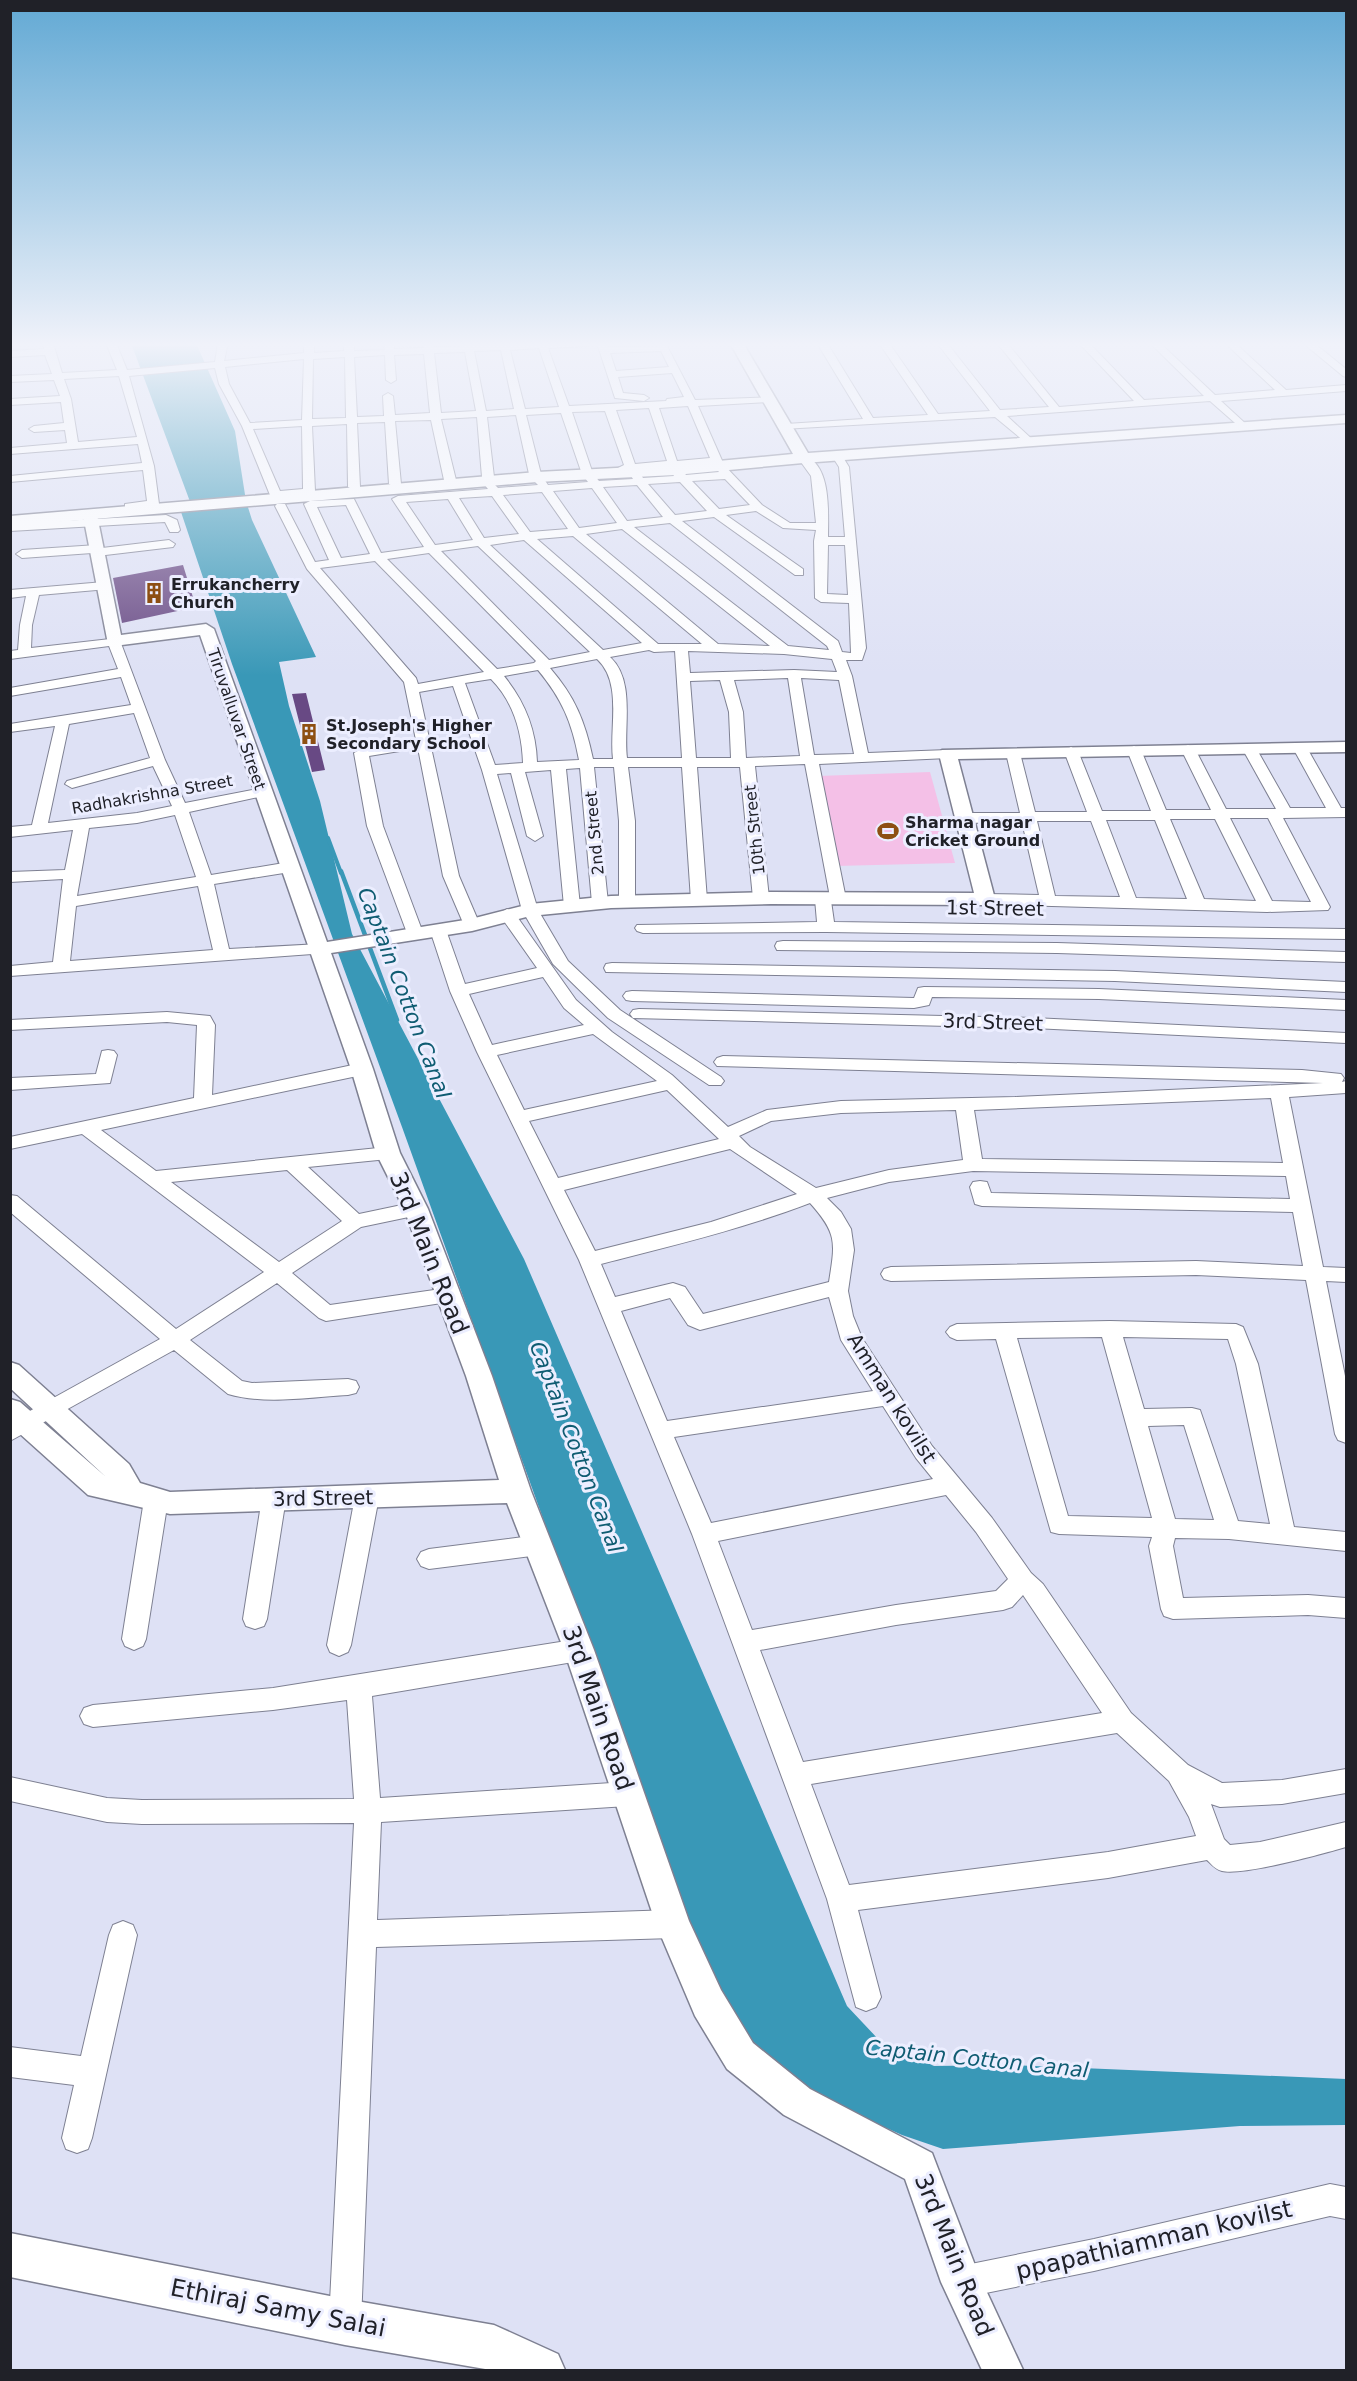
<svg xmlns="http://www.w3.org/2000/svg" width="1357" height="2381" font-family="'DejaVu Sans',sans-serif">
  <style>
    .green { fill: #f4c0e7 }
    .water { fill: #3998b7 }
    .lines { fill: none; stroke-linecap: round; stroke-linejoin: round }
    .stream-far1 { stroke: #3998b7; stroke-width: 4 }
    .stream { stroke: #3998b7; stroke-width: 4.5 }
    .building { fill: #684984 }
    .minor-casing { stroke: #7e8092; stroke-width: 2 }
    .tertiary-casing { stroke: #7e8092; stroke-width: 3 }
    .secondary-casing { stroke: #7e8092; stroke-width: 3 }
    .minor { fill: #fff; fill-rule: evenodd }
    .tertiary { fill: #fff; fill-rule: evenodd }
    .secondary { fill: #fff; fill-rule: evenodd }
    .labels { text-anchor: middle; stroke-width: 6; stroke-linejoin: round; paint-order: stroke }
    .far-poi-label { font-size: 16px; font-weight: bold; fill: #202128; stroke: #eceeff; text-anchor: start }
    .far-street-label { font-size: 16px; fill: #202128; stroke: #eceeff }
    .street-label { font-size: 20px; fill: #202128; stroke: #eceeff }
    .water-label { font-size: 21px; font-style: italic; fill: #0f5c72; stroke: #eceeff }
    .near-street-label { font-size: 24px; fill: #202128; stroke: #eceeff }
  </style>
  <rect width="100%" height="100%" fill="#dee1f5"/>
  <path class="green" d="M930 772 955 863 836 866 818 776Z"/>
  <path class="water" d="M131 343H196L235 431 246 501 252 520 316 657 279 662 289 706 320 801 352 934 524 1259 847 2006 879 2040 934 2066 1013 2065 1346 2079V2125L1240 2126 943 2149 902 2135 824 2100 766 2062 715 1996 402 1127 232 664 180 509 192 507Z"/>
  <g class="lines">
    <path class="stream-far1" d="M328 838 341 873"/>
    <path class="stream" d="M341 871 397 1020"/>
  </g>
  <path class="building" d="M183 565 196 607 122 623 113 578Z
    M306 693 325 770 312 772 292 694Z"/>
  <g class="lines">
    <defs>
      <path id="minor" d="M43 343H53L62 373 117 370 106 343H116L127 370 215 362 218 343H228L224 361 304 353V343H314V353L344 351V343H354V351L385 350 384 343H394V349L424 348 423 343H433V347L464 346 463 343H473V345L499 343H594L589 346 548 348 569 406 666 401 667 399 684 397 672 373 618 377 623 393 644 395 649 398 644 401 615 398 597 343H607L608 347 667 346 695 400 774 397 775 399 770 402 698 406 724 465 762 505 790 523H816L811 476 798 458 803 455C832 464 828 513 828 537H845L839 467 832 456 833 454H841L849 467 866 648 862 660H846L852 676 868 753 948 750 955 754 948 758 819 764 846 899 838 904 831 901 834 922 1346 929V939L826 932 643 933 637 931 635 928 637 925 817 922 815 899 823 894 830 897 805 764 755 766 769 898 761 903 753 898 740 767H697L707 900 699 905 691 900 682 767H628L635 821V902L627 907 619 902V821L614 767H594L608 903 600 908 592 903 580 768 566 769 580 906 572 911 564 906 551 770 525 772 543 836 535 841 527 836 511 773 497 774 538 910 568 961 620 1010 721 1077 724 1081 721 1085H709L608 1018 553 964 522 910 482 770 453 686 419 692 459 876 480 925 478 928H466L464 925 443 876 418 748 369 756 383 826 423 933 421 936H409L407 933 367 826 354 753 361 749 416 740 404 682 307 569 275 506 277 504H285L315 562 329 560 304 504 310 501 354 499 381 553 424 547 392 499 398 496 488 489 483 483 487 480 482 477 477 417 441 419 456 480 450 483 444 480 431 420 395 421 401 484 395 487 389 484 385 422 357 423 360 487 354 490 348 487 347 424 312 426 315 491C307 497 279 501 270 495L242 426 219 384 215 368 129 376 154 466 159 504C151 510 135 510 125 508V504L147 501 143 470 10 482V476L142 463 138 444 10 454V448L67 443 65 430 34 432 29 429 34 426 64 423 61 402 10 405V399L60 396 54 380 10 382V376L52 374 45 355 10 357V351L44 349ZM539 348 559 407 525 409 510 350ZM501 350 514 409 486 411 474 351ZM661 351 669 367 616 371 610 353ZM465 352 476 411 441 413 434 353ZM424 354 430 413 395 415 393 396 388 393 383 396 384 416 357 417 354 357 385 355 386 380 391 383 396 380 394 355ZM345 357 346 418 312 419 313 359ZM304 359 302 420 250 423 229 384 225 367ZM119 376 137 437 78 442 71 399 64 379ZM688 406 710 458 677 461 659 408ZM649 408 667 461 635 464 616 410ZM605 411 624 465 618 468 628 471 633 479 599 481 593 474 572 412ZM561 413 582 474 588 482 548 485 544 479 540 478 534 481 538 485 498 488 490 480 494 477 487 417 516 415 529 474 535 477 541 474 526 415ZM302 426 303 489 280 491 253 429ZM713 465 719 472 686 475 680 467ZM669 468 674 476 643 478 638 470ZM725 479 750 505 719 509 692 481ZM680 482 707 511 675 515 648 484ZM637 485 663 517 627 521 603 487ZM592 488 617 523 579 528 553 491ZM542 492 568 529 530 532 503 495ZM492 496 519 534 484 538 459 498ZM448 499 473 540 435 545 406 502ZM346 505 370 554 341 558 317 507ZM756 511 783 528 816 530 814 541 815 598 821 602 849 603 851 653 842 652 838 641 682 521 714 517 795 575H803V569L726 515ZM670 523 827 646 829 650 788 646 634 527ZM622 529 770 646 718 644 586 534ZM573 536 702 644H658L537 539ZM524 540 642 643 603 650 490 545ZM828 545H845L848 595 827 594ZM478 546 590 652 549 660 441 551ZM429 553 536 661 534 663 497 669 387 559ZM375 561 484 672 418 684 416 678 320 568ZM649 650 654 652 675 651 682 758H627C623 727 636 681 610 657ZM688 651 784 654 832 659 837 672 794 670 690 673ZM597 659C623 683 609 727 613 759H593C585 721 575 697 550 668ZM538 670C562 699 572 722 579 760L537 762C536 729 525 702 504 676ZM788 678 800 756 746 758 743 712 734 680ZM801 678 839 680 854 754 814 755ZM491 679C513 701 522 732 523 763L495 765 465 683ZM720 680 729 712 731 758H696L690 681Z
        M817 343H827L873 418 928 415 879 343H889L938 414 990 411 937 343H947L1000 410 1049 407 997 343H1007L1059 407 1134 401 1079 343H1089L1144 400 1204 396 1150 343H1160L1215 395 1275 390 1225 343H1235L1286 390 1346 385V391L1221 401 1247 425V429L1243 430 1210 401 1007 416 1034 441 1035 443 1030 446 995 417 782 429V425L786 424 863 419Z
        M1303 343H1314L1346 369V377L1343 376Z
        M166 515 177 520 180 530 178 532H170L165 522 10 531V524Z
        M169 540 175 544 173 547 97 556 92 553 22 558 16 554 22 550 97 545 102 548Z
        M104 582 110 586 108 589 39 595 32 625 31 648 119 638 165 760 185 803 263 788 268 789 270 792 268 795 189 812 211 875 290 862 298 867 290 872 214 884 229 949 320 944 328 949 326 953 10 976V966L53 962 63 879 10 882V872L65 870 73 830 10 837V827L32 825 55 726 10 732V724L131 705 121 677 10 696V688L118 669 109 646 10 659V651L18 650 20 625 26 596 10 598V590ZM134 713 150 758 67 781 65 784 72 788 153 766 172 806 137 813 48 823 69 724ZM175 815 196 877 77 896 89 828 137 823ZM198 886 213 950 70 961 76 906Z
        M1249 744 1256 748 1290 808H1326L1293 748 1300 744 1307 748 1341 808H1346V817L1283 818 1330 907 1328 910 1267 912 985 904 977 899 985 894 1039 895 1022 822 963 823 955 818 963 813H1020L1006 753 1008 750 1013 749 1020 753 1035 812H1087L1064 751 1071 747 1078 751 1102 811H1151L1127 750 1134 746 1141 750 1166 810H1211L1181 749 1188 745 1195 749 1226 809H1276L1242 748ZM1230 818H1268L1311 902 1272 901ZM1170 819H1215L1256 901 1204 899ZM1106 820H1155L1187 899 1136 898ZM1037 821H1091L1120 897 1055 896Z
        M507 909 513 911 576 1000 612 1032 672 1075 728 1127 767 1110 841 1101 1015 1097 1323 1083 717 1066 714 1062 717 1058 723 1056 1302 1070 1341 1074 1344 1078 1342 1082 1346 1081V1093L1289 1097 1323 1267 1346 1268V1282L1326 1281 1346 1381V1443L1338 1440 1335 1434 1306 1280 1196 1275 891 1281 884 1279 881 1274 884 1269 891 1267 1196 1261 1303 1266 1293 1212 982 1206 975 1204 970 1187 973 1182 980 1181 987 1182 991 1193 1290 1199 1286 1176 973 1171 889 1182 827 1198 841 1212 851 1229 854 1250 848 1291 853 1316 862 1338 932 1446 992 1518 1031 1573 1043 1584 1131 1713 1188 1765 1222 1783 1282 1780 1346 1769V1793L1282 1804 1220 1807 1211 1804 1224 1839 1230 1845 1260 1842 1346 1822V1847C1322 1854 1242 1876 1222 1871 1215 1869 1212 1865 1207 1860L1108 1878 858 1910 881 1997 876 2007 866 2011 856 2007 827 1899 692 1534 579 1260 477 1052 450 991 430 930 438 925 446 930 465 984 537 968 499 914ZM543 977 564 1008 584 1025 492 1045 469 994ZM593 1034 657 1081 524 1110 497 1055ZM667 1090 719 1139 558 1178 529 1121ZM1271 1098 1283 1163 982 1159 974 1110ZM956 1110 963 1160 889 1170 816 1188 750 1147 739 1136 771 1121 841 1113ZM730 1149 797 1194 711 1222 595 1251 564 1190ZM810 1203C838 1234 835 1243 829 1282L703 1314 685 1287 673 1283 615 1297 601 1264C671 1246 742 1229 810 1203ZM829 1297 841 1340 873 1391 667 1421 621 1311 670 1298 688 1325 700 1330ZM883 1406 916 1458 933 1479 711 1523 674 1437ZM946 1495 976 1532 1008 1579 996 1591 896 1605 752 1630 718 1541ZM1023 1595 1102 1713 803 1762 760 1650 896 1625 1003 1610 1012 1607ZM1117 1733 1169 1781 1189 1817 1196 1836 1108 1852 849 1885 811 1784Z
        M783 941 1057 943 1346 952V962L1057 953 777 950 775 946 777 942Z
        M612 963 1115 971 1346 982V992L1115 981 606 972 604 968 606 964Z
        M924 987 1099 989 1346 1000V1010L1099 999 932 997 929 1005 914 1008 632 1001 626 1000 623 996 626 992 632 991 914 998 918 988Z
        M639 1009 1033 1018 1346 1033V1043L1033 1028 633 1018 630 1014 633 1010Z
        M167 1012 210 1016 215 1025 212 1095 362 1063 368 1065 371 1069 368 1073 362 1075 101 1130 156 1171 388 1147 395 1149 398 1153 395 1157 388 1159 308 1167 359 1214 416 1202 423 1204 426 1209 423 1214 361 1227 292 1273 330 1305 448 1288 455 1290 458 1295 455 1300 448 1302 326 1321 319 1318 277 1283 190 1340 242 1381 252 1383 348 1379 356 1381 359 1387 356 1393 348 1395C310 1397 265 1405 228 1394L174 1350 10 1441V1422L160 1339 10 1212V1195L17 1196 176 1329 264 1272 82 1134 10 1149V1137L194 1098 197 1025 167 1022 10 1030V1020ZM287 1170 342 1221 279 1262 171 1182Z
        M108 1050 114 1051 117 1055 110 1083 10 1090V1078L96 1074 102 1051Z
        M1110 1321 1236 1324 1243 1327 1258 1364 1294 1527 1346 1532V1551L1229 1539 1175 1538 1173 1546 1183 1598 1308 1595 1346 1598V1618L1308 1615 1173 1619 1164 1616 1161 1609 1149 1546 1152 1537 1059 1534 1051 1532 996 1339 957 1340 950 1337 946 1332 950 1327 957 1324ZM1102 1337 1152 1518 1068 1516 1017 1338ZM1123 1337 1228 1339 1236 1364 1270 1524 1238 1521 1200 1410 1192 1408 1144 1409ZM1184 1425 1214 1520 1175 1519 1148 1426Z
        M367 1488 375 1491 379 1497 351 1645 348 1652 339 1656 330 1652 327 1645 355 1497 359 1491Z
        M274 1489 282 1492 286 1498 267 1619 264 1626 255 1629 246 1626 243 1619 262 1498 266 1492Z
        M156 1491 164 1493 168 1500 146 1639 143 1646 134 1650 125 1646 122 1639 144 1500 148 1493Z
        M539 1535 547 1538 551 1545 547 1552 539 1555 429 1569 421 1566 417 1559 421 1552 429 1549Z
        M579 1639 588 1642 591 1650 588 1658 579 1661 372 1696 380 1798 627 1782 636 1785 640 1794 636 1803 627 1806 381 1822 377 1920 673 1910 683 1914 687 1924 683 1934 673 1938 376 1947 361 2322 357 2334 345 2338 333 2334 329 2322 354 1823 142 1824 107 1822 10 1801V1777L107 1798 142 1800 354 1799 347 1700 273 1710 93 1727 84 1724 80 1716 84 1708 93 1705 273 1688Z
        M123 1921 133 1925 137 1935 92 2138 88 2149 77 2153 66 2149 62 2138 74 2085 10 2077V2047L81 2056 109 1935 113 1925Z
        M1330 2184 1346 2187V2219L1330 2216 1094 2271 961 2298 950 2293 945 2282 950 2271 961 2266 1094 2239Z"/>
      <path id="tertiary" d="M90 511 97 515 121 635 206 624 214 629 327 942 471 919 530 904 611 896 771 892 974 893 939 754 942 750 1346 742V752L958 759 995 899 992 903 985 905 771 904 611 908 530 916 472 931 331 953 373 1069 400 1153 428 1209 492 1376 531 1491 594 1650 689 1921 721 1990 753 2043 810 2089 932 2153 978 2273 1023 2370H982L941 2282 905 2179 784 2115 727 2069 695 2016 656 1924 564 1650 507 1503 170 1514 88 1495 10 1425V1399L20 1402 106 1477 10 1388V1362L19 1365 129 1464 140 1483 170 1492 499 1480 466 1376 404 1209 376 1153 351 1069 200 635 114 646 108 644 83 515Z"/>
      <path id="secondary" d="M730 343H743L808 453 1346 415V423L803 463 675 475 537 482 10 526V516L537 472 675 465 793 454Z
        M10 2233 345 2299 494 2325 558 2354 565 2370H491L345 2345 10 2277Z"/>
    </defs>
    <use href="#minor" class="minor-casing"/>
    <use href="#tertiary" class="tertiary-casing"/>
    <use href="#secondary" class="secondary-casing"/>
    <use href="#minor" class="minor"/>
    <use href="#tertiary" class="tertiary"/>
    <use href="#secondary" class="secondary"/>
  </g>
  <linearGradient id="sky" x2="0" y2="1"><stop stop-color="#62a9d4"/><stop offset="0.51" stop-color="#f0f2fa"/><stop offset="1" stop-color="#f0f2fa" stop-opacity="0"/></linearGradient>
  <rect width="1357" height="676" fill="url(#sky)"/>
  <defs>
    <symbol id="building-bare" viewBox="-9 -9 18 18"><path d="M-4-6H4V6H1V3H-1V6H-4ZM-2.5-4.3h1.7v1.8h-1.7ZM.8-4.3h1.7v1.8H.8ZM-2.5-1h1.7V.8h-1.7ZM.8-1h1.7V.8H.8Z" fill="#8d4f12" stroke="#eceeff" stroke-width="2.5" paint-order="stroke"/></symbol>
    <symbol id="stadium-bare" viewBox="-9 -9 18 18"><path d="M0-5a6.5 5 0 1 0 0 10a6.5 5 0 1 0 0-10ZM-3.5-1.8h7v3.6h-7Z" fill="#8d4f12" stroke="#eceeff" stroke-width="2.5" paint-order="stroke"/></symbol>
  </defs>
  <g fill-rule="evenodd">
    <use href="#building-bare" x="139" y="578" width="30" height="30"/>
    <use href="#building-bare" x="294" y="719" width="30" height="30"/>
    <use href="#stadium-bare" x="873" y="816" width="30" height="30"/>
  </g>
  <g class="labels">
    <g class="far-poi-label">
      <text x="171" y="590">Errukancherry<tspan x="171" dy="18">Church</tspan></text>
      <text x="326" y="731">St.Joseph's Higher<tspan x="326" dy="18">Secondary School</tspan></text>
      <text x="905" y="828">Sharma nagar<tspan x="905" dy="18">Cricket Ground</tspan></text>
    </g>
    <g class="far-street-label">
      <text transform="translate(237 719) rotate(71)" y="6">Tiruvalluvar Street</text>
      <text transform="translate(152 794) rotate(-10)" y="6">Radhakrishna Street</text>
      <text transform="translate(754 830) rotate(-96)" y="6">10th Street</text>
      <text transform="translate(594 833) rotate(-95)" y="6">2nd Street</text>
    </g>
    <g class="street-label">
      <text transform="translate(995 908) rotate(1)" y="7">1st Street</text>
      <text transform="translate(993 1022) rotate(2)" y="7">3rd Street</text>
      <text transform="translate(892 1398) rotate(58)" y="7">Amman kovilst</text>
      <text transform="translate(323 1498) rotate(-1)" y="7">3rd Street</text>
    </g>
    <g class="water-label">
      <text transform="translate(404 993) rotate(69)" y="7">Captain Cotton Canal</text>
      <text transform="translate(576 1447) rotate(69)" y="7">Captain Cotton Canal</text>
      <text transform="translate(977 2059) rotate(6)" y="7">Captain Cotton Canal</text>
    </g>
    <g class="near-street-label">
      <text transform="translate(429 1253) rotate(68)" y="8">3rd Main Road</text>
      <text transform="translate(598 1708) rotate(71)" y="8">3rd Main Road</text>
      <text transform="translate(1154 2240) rotate(-13)" y="8">ppapathiamman kovilst</text>
      <text transform="translate(954 2255) rotate(68)" y="8">3rd Main Road</text>
      <text transform="translate(278 2308) rotate(11)" y="8">Ethiraj Samy Salai</text>
    </g>
  </g>
  <rect width="1357" height="2381" fill="none" stroke="#202128" stroke-width="24"/>
</svg>
